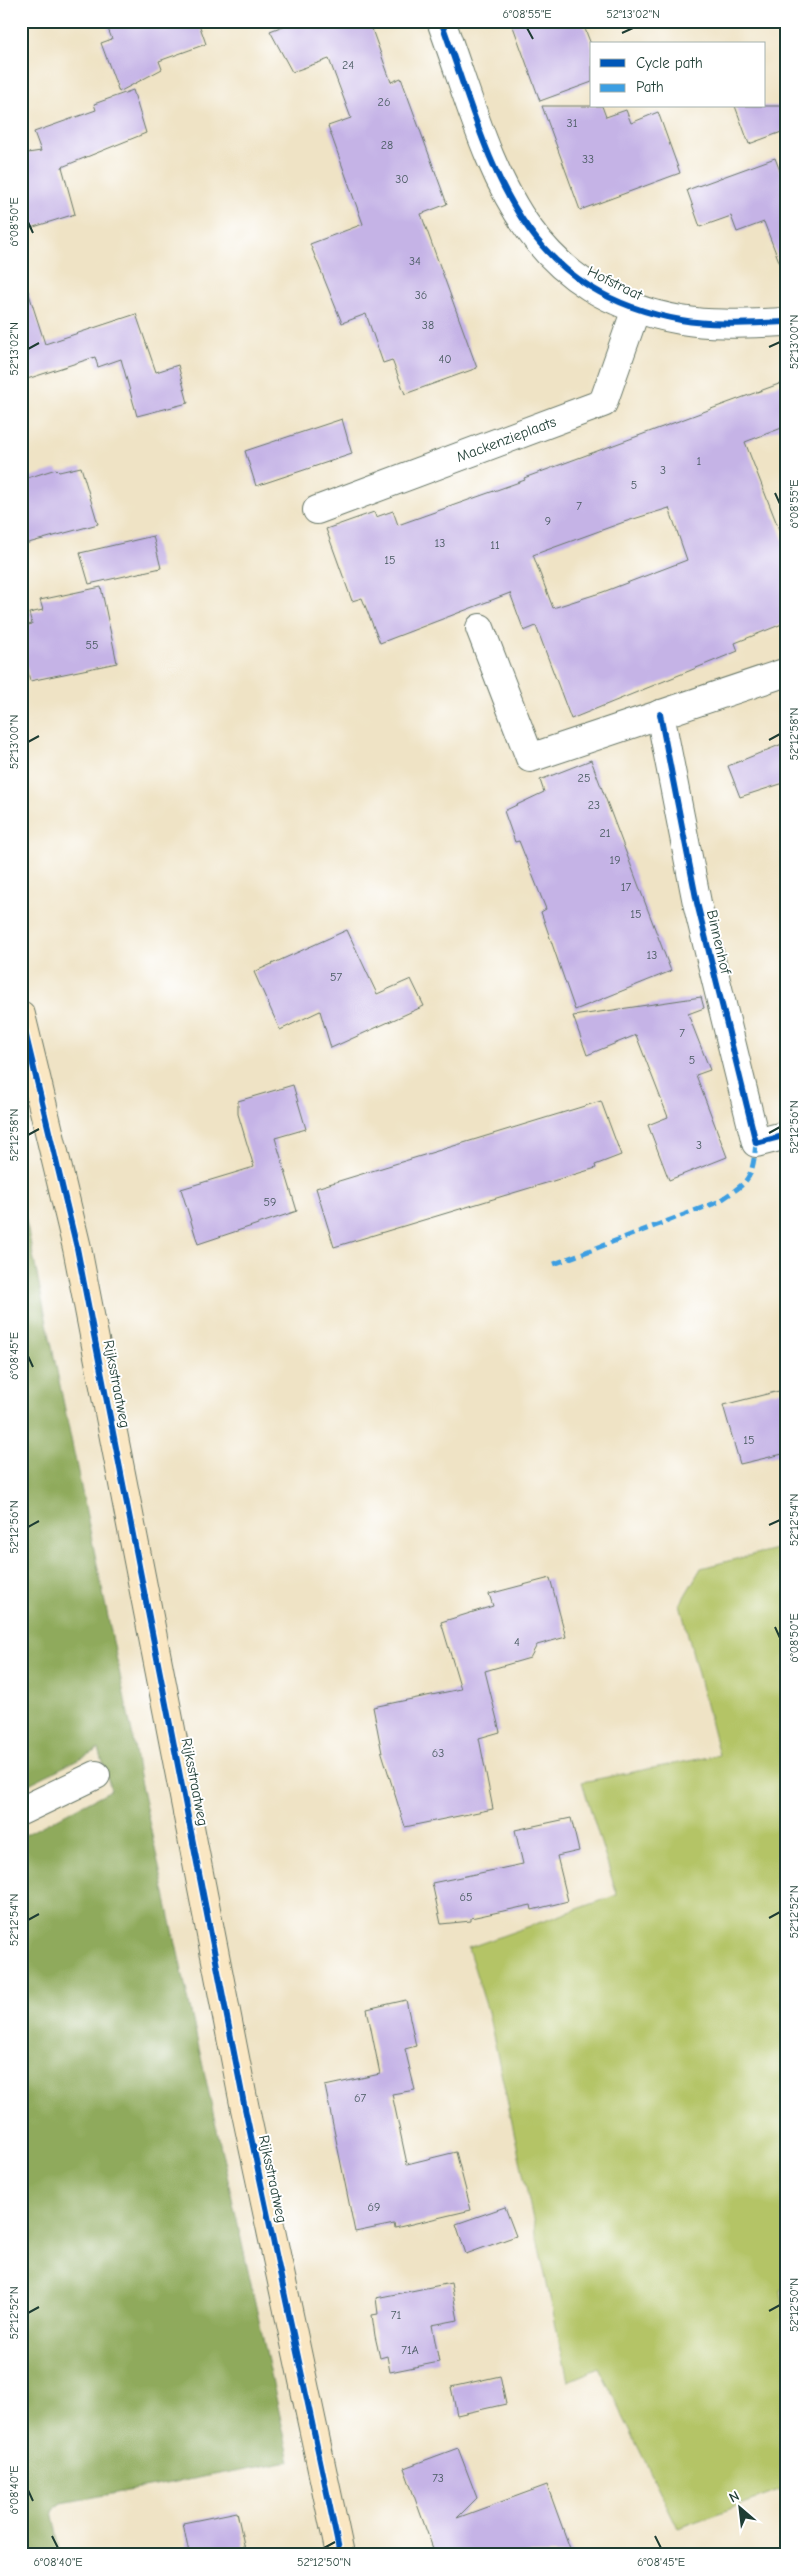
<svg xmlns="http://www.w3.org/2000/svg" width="808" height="2575" font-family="'Comic Neue',sans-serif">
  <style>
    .green { fill: #b4c466; stroke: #6a804d }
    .forest { fill: #8faa5b; stroke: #577448 }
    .building { fill: #c5b3e6; fill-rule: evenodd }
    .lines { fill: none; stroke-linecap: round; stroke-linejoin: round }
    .street-casing { stroke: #687767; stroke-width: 30 }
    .secondary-casing { stroke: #687767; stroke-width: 30 }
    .street { stroke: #fff; stroke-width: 28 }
    .secondary { stroke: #fae7c3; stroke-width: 28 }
    .quiet { stroke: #3c9ee2; stroke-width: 5; stroke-dasharray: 10 5; stroke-linecap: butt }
    .cycleway-casing { stroke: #fff; stroke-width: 9 }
    .cycleway { stroke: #0057b8; stroke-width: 6 }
    .ticks { fill: none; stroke: #1f3d34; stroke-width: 2 }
    .labels { text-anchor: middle; stroke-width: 4; stroke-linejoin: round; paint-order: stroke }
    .number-label { font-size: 12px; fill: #485a60 }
    .street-label { font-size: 15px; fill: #1f3d34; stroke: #fff }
    .neatline { fill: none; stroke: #1f3d34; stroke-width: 2 }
    .ticks-label { font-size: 12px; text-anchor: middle; fill: #1f3d34 }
  </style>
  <rect width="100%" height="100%" fill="#fff"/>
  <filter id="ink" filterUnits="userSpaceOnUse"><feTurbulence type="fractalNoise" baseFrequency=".02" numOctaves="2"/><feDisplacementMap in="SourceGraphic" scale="10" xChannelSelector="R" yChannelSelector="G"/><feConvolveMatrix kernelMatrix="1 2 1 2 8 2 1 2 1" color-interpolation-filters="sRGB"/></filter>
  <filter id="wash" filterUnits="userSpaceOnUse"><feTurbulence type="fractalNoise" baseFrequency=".0096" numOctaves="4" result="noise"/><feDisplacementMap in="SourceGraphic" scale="20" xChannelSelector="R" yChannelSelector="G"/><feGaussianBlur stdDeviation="1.12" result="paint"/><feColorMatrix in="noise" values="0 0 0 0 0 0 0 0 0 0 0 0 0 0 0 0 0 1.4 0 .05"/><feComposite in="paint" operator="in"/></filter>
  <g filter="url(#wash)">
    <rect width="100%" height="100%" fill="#efe3c5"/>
    <path class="green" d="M787 1546V2287L781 2290 787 2326V2488L678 2528 599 2368 568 2381 488 2012 468 1948 617 1895 582 1782 719 1755 680 1604 701 1568Z"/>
    <path class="forest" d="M21 1197 132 1733 139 1776 290 2461 62 2503 52 2511 61 2554H21V1837L111 1790 99 1749 21 1788Z"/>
    <g id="blocks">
      <path class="building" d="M105 21H198L206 44 159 61 162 69 119 92 101 43 112 39Z
        M296 21H369L391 82 401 78 447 204 421 214 477 368 405 394 392 360 383 363 366 314 342 323 310 244 363 224 328 126 351 118 329 59 292 72 270 31Z
        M511 21H582L592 47V82L540 101Z
        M133 90 146 133 62 167 75 214 21 231V154L41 151 34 132 96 110 94 104Z
        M542 106H602L606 117 626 110 631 123 658 112 680 173 580 210Z
        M735 106H787V130L749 144Z
        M775 158 787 189V276L785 277 764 222 737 232 731 216 700 227 687 190Z
        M28 291 45 344 136 314 156 372 178 365 188 403 137 416 121 359 98 367 95 357 21 381V292Z
        M787 381V426L745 442 787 550V622L735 643 738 651 571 719 536 626 524 631 510 593 380 643 362 598 352 601 326 529 374 512 376 517 393 511 398 525 525 480 524 478 554 467ZM669 508 687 560 603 592 553 608 533 555 624 522Z
        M342 419 352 454 256 486 245 451Z
        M81 467 98 524 21 545V480L56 469 59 472Z
        M153 536 161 568 89 584 80 553Z
        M101 587 117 663 30 681 21 641V627L32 624 29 613 43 610 40 600Z
        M787 742V782L740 797 728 766Z
        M591 760 671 971 575 1010 541 912 546 909 519 841 515 842 504 811 544 792 540 780Z
        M347 930 377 994 411 979 424 1006 331 1048 320 1011 280 1030 254 972Z
        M701 997 704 1008 688 1014 710 1070 696 1075 727 1157 669 1180 648 1125 668 1117 636 1035 587 1055 573 1016Z
        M293 1085 306 1129 275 1138 297 1211 198 1244 181 1189 254 1167 238 1114V1101Z
        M601 1101 621 1155 595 1165 596 1168 334 1247 316 1188Z
        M787 1389V1453L740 1464 723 1405Z
        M550 1578 566 1637 537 1645 530 1658 485 1671 500 1732 479 1738 493 1809 405 1827 382 1753 373 1707 461 1689 441 1622 493 1606 489 1594Z
        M571 1818 579 1851 557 1856 568 1901 532 1910 531 1905 471 1918V1921L441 1924 432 1883 523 1864 515 1830Z
        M406 2000 416 2046 405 2049 415 2090 392 2094 407 2164 456 2152 471 2210 395 2228 394 2224 355 2232 325 2086 380 2074 367 2009Z
        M505 2207 516 2236 466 2254 456 2224Z
        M451 2283 458 2320 432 2325 439 2362 390 2372 387 2356 380 2358 375 2336 372 2315 378 2314 376 2298Z
        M500 2376 506 2404 457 2415 451 2387Z
        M458 2448 477 2498 457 2518 547 2485 572 2554H435L404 2468Z
        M237 2512 246 2554H189L183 2523Z"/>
    </g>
  </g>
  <g filter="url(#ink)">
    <use href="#blocks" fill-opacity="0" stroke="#687767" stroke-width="1"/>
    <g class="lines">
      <defs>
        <g id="street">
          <path d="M441 21C491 158 513 290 681 320 715 326 752 323 787 322"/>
          <path id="s1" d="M317 510 603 403 636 309"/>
          <path d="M480 628 530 758 787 672"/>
          <path d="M660 714 697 903 756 1143 787 1135"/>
          <path d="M21 1811 96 1775"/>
        </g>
        <path id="secondary" d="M21 1015 77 1248 244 2104 340 2554"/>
      </defs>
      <use href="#street" class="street-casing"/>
      <use href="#secondary" class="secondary-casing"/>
      <use href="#street" class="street"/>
      <use href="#secondary" class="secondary"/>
      <path class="quiet" d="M554 1264 718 1202C749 1181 752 1181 756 1143"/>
      <defs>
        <path id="cycleway" d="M441 21C491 158 513 290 681 320 715 326 752 323 787 322
          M660 714 697 903 756 1143 787 1135
          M21 1015 77 1248 244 2104 340 2554"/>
      </defs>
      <use href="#cycleway" class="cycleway-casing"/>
      <use href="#cycleway" class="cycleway"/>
    </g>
  </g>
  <path class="ticks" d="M527 28 533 39M622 33 633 28M28 222 33 233M769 347 780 342M28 349 39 343M775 493 780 504M769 740 780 734M28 742 39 736M769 1133 780 1127M28 1135 39 1129M28 1356 33 1367M769 1525 780 1520M28 1527 39 1521M775 1627 780 1638M769 1918 780 1912M28 1920 39 1914M769 2311 780 2305M28 2313 39 2307M28 2490 33 2501M52 2536 58 2548M655 2536 661 2548M324 2548 335 2542"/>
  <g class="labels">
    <g class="number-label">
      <text x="348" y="69">24</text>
      <text x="384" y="106">26</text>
      <text x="572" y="127">31</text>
      <text x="387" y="149">28</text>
      <text x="588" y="163">33</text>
      <text x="402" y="183">30</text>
      <text x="415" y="265">34</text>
      <text x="421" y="299">36</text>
      <text x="428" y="329">38</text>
      <text x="445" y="363">40</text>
      <text x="699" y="465">1</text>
      <text x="663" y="474">3</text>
      <text x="634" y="489">5</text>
      <text x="579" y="510">7</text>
      <text x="548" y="525">9</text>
      <text x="440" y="547">13</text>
      <text x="495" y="549">11</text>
      <text x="390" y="564">15</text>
      <text x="92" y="649">55</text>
      <text x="584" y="782">25</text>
      <text x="594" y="809">23</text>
      <text x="605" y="837">21</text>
      <text x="615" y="864">19</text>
      <text x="626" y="891">17</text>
      <text x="636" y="918">15</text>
      <text x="652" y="959">13</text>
      <text x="336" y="981">57</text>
      <text x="682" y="1037">7</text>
      <text x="692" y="1064">5</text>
      <text x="699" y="1149">3</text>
      <text x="270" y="1206">59</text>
      <text x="749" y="1444">15</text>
      <text x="517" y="1646">4</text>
      <text x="438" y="1757">63</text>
      <text x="466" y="1901">65</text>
      <text x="360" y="2102">67</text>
      <text x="374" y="2211">69</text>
      <text x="396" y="2319">71</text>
      <text x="410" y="2354">71A</text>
      <text x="438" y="2482">73</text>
    </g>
    <g class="street-label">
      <text transform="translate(615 283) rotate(26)" y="5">Hofstraat</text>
      <text dy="5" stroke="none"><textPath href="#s1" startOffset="202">Mackenzieplaats</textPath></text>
      <text transform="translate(719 942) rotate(77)" y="5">Binnenhof</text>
      <text transform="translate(117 1384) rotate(79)" y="5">Rijksstraatweg</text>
      <text transform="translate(195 1782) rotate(79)" y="5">Rijksstraatweg</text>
      <text transform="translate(273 2179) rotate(78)" y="5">Rijksstraatweg</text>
    </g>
  </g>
  <rect width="808" height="2575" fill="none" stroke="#fff" stroke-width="55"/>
  <rect x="590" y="42" width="175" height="65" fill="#ffffff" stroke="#a5b1ae"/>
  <rect x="600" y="59" width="25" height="8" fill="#0057b8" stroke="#a5b1ae"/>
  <text x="636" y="68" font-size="15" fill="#1f3d34">Cycle path</text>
  <rect x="600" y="84" width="25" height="8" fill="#3c9ee2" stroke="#a5b1ae"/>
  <text x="636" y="92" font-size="15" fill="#1f3d34">Path</text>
  <g transform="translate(740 2508) rotate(332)" stroke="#ffffff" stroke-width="4" paint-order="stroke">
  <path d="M0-4L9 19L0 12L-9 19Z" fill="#1f3d34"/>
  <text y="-8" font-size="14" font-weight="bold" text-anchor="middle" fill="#1f3d34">N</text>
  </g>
  <rect x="28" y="28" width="752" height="2520" class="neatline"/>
  <g class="ticks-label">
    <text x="527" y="18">6°08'55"E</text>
    <text x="633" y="18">52°13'02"N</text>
    <text transform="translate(14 222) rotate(-90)" y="4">6°08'50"E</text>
    <text transform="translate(794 342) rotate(-90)" y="4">52°13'00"N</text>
    <text transform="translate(14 349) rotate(-90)" y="4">52°13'02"N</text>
    <text transform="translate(794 504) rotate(-90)" y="4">6°08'55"E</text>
    <text transform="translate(794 734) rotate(-90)" y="4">52°12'58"N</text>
    <text transform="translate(14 742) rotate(-90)" y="4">52°13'00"N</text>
    <text transform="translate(794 1127) rotate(-90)" y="4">52°12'56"N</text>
    <text transform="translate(14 1135) rotate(-90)" y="4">52°12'58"N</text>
    <text transform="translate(14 1356) rotate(-90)" y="4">6°08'45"E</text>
    <text transform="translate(794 1520) rotate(-90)" y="4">52°12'54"N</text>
    <text transform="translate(14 1527) rotate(-90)" y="4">52°12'56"N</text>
    <text transform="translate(794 1638) rotate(-90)" y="4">6°08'50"E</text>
    <text transform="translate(794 1912) rotate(-90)" y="4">52°12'52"N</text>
    <text transform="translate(14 1920) rotate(-90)" y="4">52°12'54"N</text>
    <text transform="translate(794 2305) rotate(-90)" y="4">52°12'50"N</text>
    <text transform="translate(14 2313) rotate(-90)" y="4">52°12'52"N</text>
    <text transform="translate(14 2490) rotate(-90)" y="4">6°08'40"E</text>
    <text x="58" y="2566">6°08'40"E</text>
    <text x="324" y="2566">52°12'50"N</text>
    <text x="661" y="2566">6°08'45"E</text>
  </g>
</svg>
